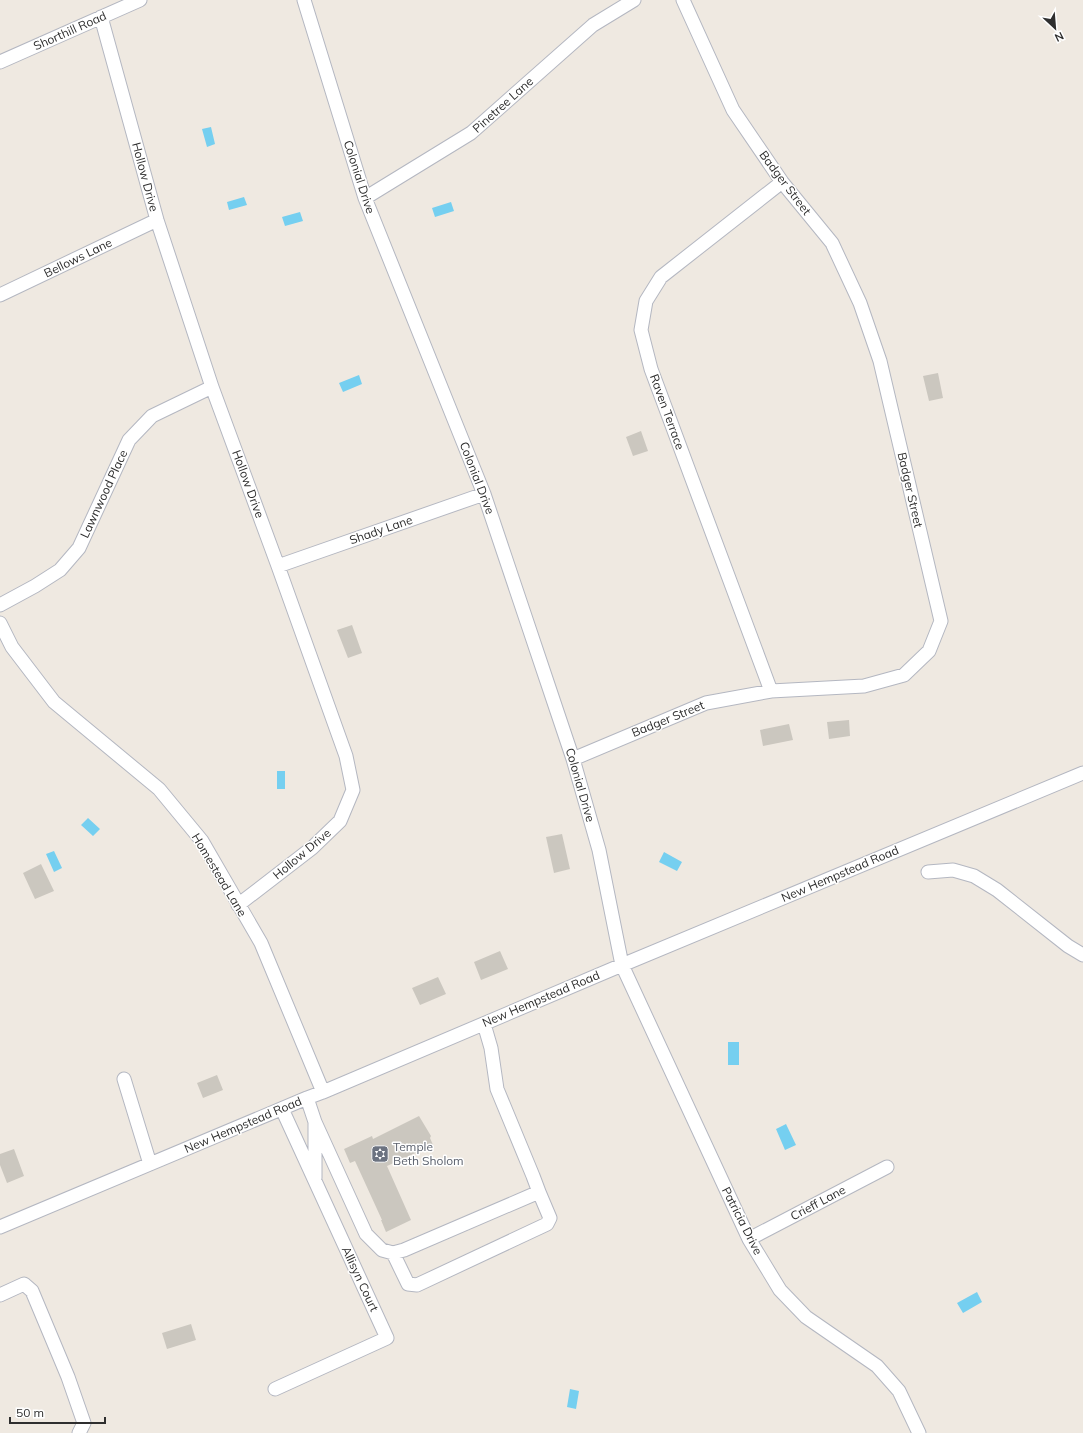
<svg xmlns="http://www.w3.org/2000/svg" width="1083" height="1433" font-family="Mulish,sans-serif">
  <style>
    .water { fill: #75cff0 }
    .building { fill: #cbc7bf }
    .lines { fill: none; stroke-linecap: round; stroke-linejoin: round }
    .minor-casing { stroke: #b4b7c1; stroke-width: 15 }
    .minor { stroke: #fff; stroke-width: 13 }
    .labels { text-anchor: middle; stroke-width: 3; stroke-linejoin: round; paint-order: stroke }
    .street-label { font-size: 12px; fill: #2e2e2e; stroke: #fff }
    .worship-label { font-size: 12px; fill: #5b616d; stroke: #fff; text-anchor: start }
  </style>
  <rect width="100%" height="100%" fill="#efe9e1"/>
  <path class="water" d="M211 127 215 144 207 147 202 129Z
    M244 197 247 205 229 210 227 202Z
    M451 202 454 211 435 217 432 208Z
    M300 212 303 221 285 226 282 217Z
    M359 375 362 384 343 392 339 383Z
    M277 771H285V789H277Z
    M88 818 100 829 93 836 81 825Z
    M54 851 62 868 54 872 46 854Z
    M664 852 682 862 677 871 659 862Z
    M728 1042H739V1065H728Z
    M786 1124 796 1145 785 1150 776 1129Z
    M977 1292 982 1302 963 1313 957 1303Z
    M570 1389 579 1391 576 1409 567 1407Z"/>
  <path class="building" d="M938 373 943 398 929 401 923 376Z
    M641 431 648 451 633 456 626 437Z
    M352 625 362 653 348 658 337 630Z
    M849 720 850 736 829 739 827 722Z
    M789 724 793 740 763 746 760 730Z
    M562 834 570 869 554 873 546 837Z
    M41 864 54 891 35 899 23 873Z
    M500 951 508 969 481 980 474 962Z
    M438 977 446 994 420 1005 412 988Z
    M217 1075 223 1090 203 1098 197 1083Z
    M419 1116 431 1136 430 1138 433 1145 387 1166 411 1220 386 1232 381 1220H382L355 1161 350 1163 344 1149 372 1136 373 1139Z
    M14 1149 24 1176 7 1183 0 1165V1154Z
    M191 1324 196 1340 167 1349 162 1333Z"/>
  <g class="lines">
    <defs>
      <path id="minor" d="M304 0 365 198 484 494 573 759 599 850 622 965 749 1239 780 1290 806 1317 877 1366 899 1391 919 1433
        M101 17 157 220 212 387 278 566 346 756 353 790 340 821 312 848 238 905
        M0 62 140 0
        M365 198 471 133 593 25 634 0
        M0 295 157 220
        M278 566 484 494
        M0 605 35 586 60 570 79 548 129 440 152 416 212 387
        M0 623 12 647 54 702 159 789 202 841 261 943 323 1092
        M771 691 651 369 641 330 646 301 661 277 782 182
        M573 759 706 703 771 691 864 686 904 675 929 651 941 621 880 361 860 303 832 243 782 182 733 110 683 0
        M928 872 953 870 974 876 997 890 1068 946 1083 955
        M484 1024 491 1048 497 1089 533 1176 539 1192
        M124 1079 150 1164
        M307 1098 315 1122V1178
        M315 1122 366 1234 382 1250 393 1253 404 1250 539 1192 550 1218 547 1224 417 1285 408 1284 393 1253
        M0 1227 307 1098 323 1092 622 965 1083 773
        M749 1239 887 1167
        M0 1295 24 1284 32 1291 68 1377 84 1423 79 1433
        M275 1389 387 1338 282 1109"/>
    </defs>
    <use href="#minor" class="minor-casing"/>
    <use href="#minor" class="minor"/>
  </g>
  <defs>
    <symbol id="synagogue-square" viewBox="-11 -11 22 22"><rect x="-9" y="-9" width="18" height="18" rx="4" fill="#6b7280" stroke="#fff"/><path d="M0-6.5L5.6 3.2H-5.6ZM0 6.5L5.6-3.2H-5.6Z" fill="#fff"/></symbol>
  </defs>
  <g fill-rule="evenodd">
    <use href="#synagogue-square" x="370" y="1144" width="20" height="20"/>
  </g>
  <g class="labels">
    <g class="street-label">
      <text transform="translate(70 31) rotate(-24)" y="4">Shorthill Road</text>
      <text transform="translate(503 105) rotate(-42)" y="4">Pinetree Lane</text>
      <text transform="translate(145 177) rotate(75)" y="4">Hollow Drive</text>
      <text transform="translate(359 177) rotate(72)" y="4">Colonial Drive</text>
      <text transform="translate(785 183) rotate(53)" y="4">Badger Street</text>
      <text transform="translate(78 258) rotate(-26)" y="4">Bellows Lane</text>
      <text transform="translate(667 412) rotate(70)" y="4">Raven Terrace</text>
      <text transform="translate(477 478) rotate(69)" y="4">Colonial Drive</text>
      <text transform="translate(248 484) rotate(70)" y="4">Hollow Drive</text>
      <text transform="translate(910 490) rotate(77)" y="4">Badger Street</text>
      <text transform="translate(104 494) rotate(-65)" y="4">Lawnwood Place</text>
      <text transform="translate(381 530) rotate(-19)" y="4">Shady Lane</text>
      <text transform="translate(668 719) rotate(-22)" y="4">Badger Street</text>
      <text transform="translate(580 785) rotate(74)" y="4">Colonial Drive</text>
      <text transform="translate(302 854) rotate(-40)" y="4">Hollow Drive</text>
      <text transform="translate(840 874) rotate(-23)" y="4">New Hempstead Road</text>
      <text transform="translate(219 875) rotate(59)" y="4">Homestead Lane</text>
      <text transform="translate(541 999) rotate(-23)" y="4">New Hempstead Road</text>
      <text transform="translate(243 1125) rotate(-23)" y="4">New Hempstead Road</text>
      <text transform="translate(818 1203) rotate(-28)" y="4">Crieff Lane</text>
      <text transform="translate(742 1221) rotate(63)" y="4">Patricia Drive</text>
      <text transform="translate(360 1279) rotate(65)" y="4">Allisyn Court</text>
    </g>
    <g class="worship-label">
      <text x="393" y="1151">Temple<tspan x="393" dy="14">Beth Sholom</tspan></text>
    </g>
  </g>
  <g transform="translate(1055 28) rotate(154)" stroke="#ffffff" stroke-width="3" paint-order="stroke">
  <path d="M0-3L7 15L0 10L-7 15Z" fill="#2e2e2e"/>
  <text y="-6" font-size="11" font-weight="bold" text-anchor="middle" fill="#2e2e2e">N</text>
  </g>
  <path d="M10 1417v6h95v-6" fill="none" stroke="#2e2e2e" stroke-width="2"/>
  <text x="16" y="1417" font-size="12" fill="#2e2e2e" stroke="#ffffff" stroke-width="3" paint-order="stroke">50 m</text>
</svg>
